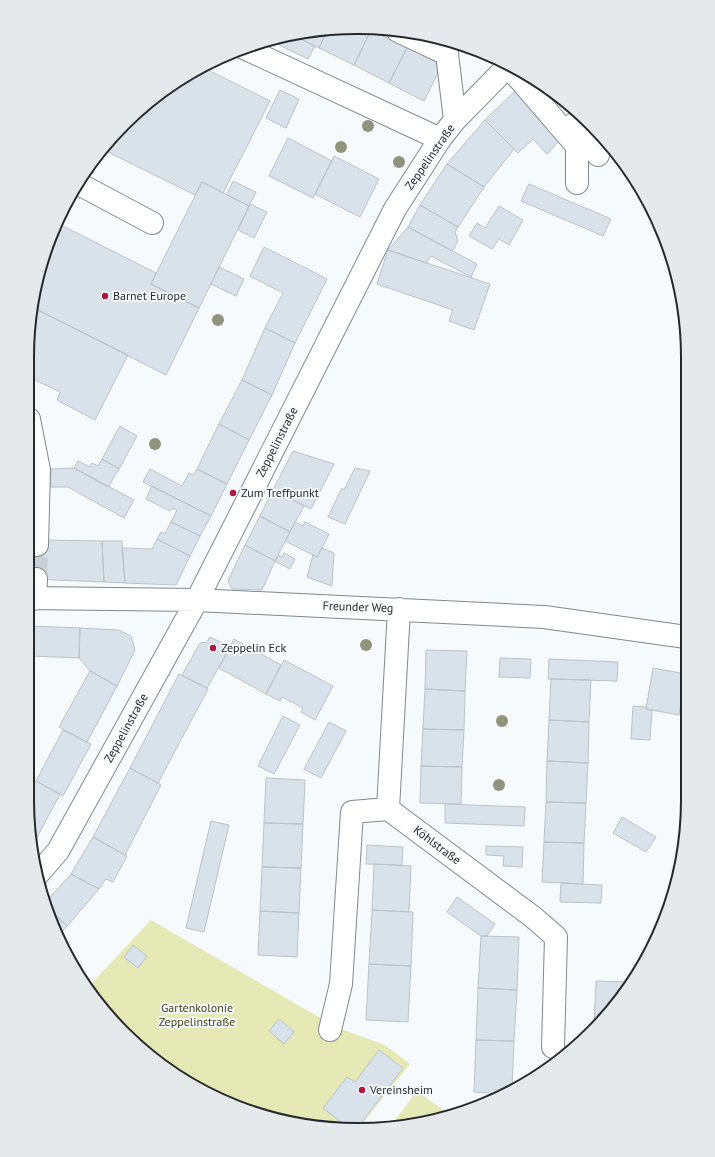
<svg xmlns="http://www.w3.org/2000/svg" width="715" height="1157" font-family="'PT Sans',sans-serif">
  <style>
    .green { fill: #e5e9b5 }
    .building { fill: #d9e2ea; stroke: #bac3cb }
    .lines { fill: none; stroke-linecap: round; stroke-linejoin: round }
    .minor-tunnel { stroke: #ccd0d3; stroke-width: 22; stroke-dasharray: 22 11; stroke-linecap: butt }
    .minor-casing { stroke: #818890; stroke-width: 24 }
    .minor { stroke: #fff; stroke-width: 22 }
    .tree { fill: #91947d }
    .poi-dot { fill: #ad1941; stroke: #f6fafd; stroke-width: 1.5 }
    .labels { text-anchor: middle; stroke-width: 3.5; stroke-linejoin: round; paint-order: stroke }
    .street-label { font-size: 12px; fill: #25292c; stroke: #f6fafd }
    .poi-label { font-size: 12px; fill: #25292c; stroke: #f6fafd; text-anchor: start }
    .park-label { font-size: 12px; fill: #3f4114; stroke: #f6fafd }
    .rim { fill: none; stroke: #25292c; stroke-width: 2 }
  </style>
  <rect width="100%" height="100%" fill="#f6fafd"/>
  <path class="green" d="M151 920 336 1027 385 1045 410 1064 357 1130 251 1113 156 1062 95 1001 88 987Z
    M417 1091 450 1115 392 1124Z"/>
  <path class="building" d="M367 28 371 30 354 65 319 48 328 29Z
    M328 29 319 48 293 35 314 30Z
    M371 30 407 48 389 83 354 65Z
    M293 35 315 46 308 59 269 40Z
    M407 48 442 65 424 101 389 83Z
    M202 67 270 101 223 193 202 182 195 195 102 149 139 109 192 71Z
    M280 90 299 99 286 128 266 118Z
    M516 90 562 138 547 154 533 139 518 153 485 120Z
    M485 120 514 149 484 187 447 164Z
    M288 138 332 161 313 198 269 176Z
    M334 156 379 179 360 217 315 194Z
    M447 164 484 187 458 227 420 205Z
    M233 181 256 192 249 206 227 195Z
    M202 182 249 206 199 308 151 284Z
    M529 184 611 219 603 236 521 201Z
    M250 204 267 212 254 238 238 230Z
    M420 205 458 227 455 232 458 241 452 251 408 227Z
    M499 206 523 220 509 245 499 239 492 249 469 236 477 223 485 228Z
    M57 223 156 273 151 284 199 308 166 375 32 307 52 231Z
    M408 227 477 264 471 277 431 256 426 263 388 250Z
    M264 247 327 279 295 343 265 328 283 293 250 276Z
    M388 250 490 284 474 330 449 321 453 310 377 284Z
    M219 267 244 279 236 296 211 284Z
    M32 307 128 355 95 420 57 400 60 392 29 377 30 315Z
    M265 328 295 343 272 395 242 380Z
    M242 380 272 395 249 440 219 424Z
    M219 424 249 440 227 484 197 469Z
    M120 426 137 436 119 469 102 459Z
    M293 451 334 464 311 509 273 490Z
    M102 459 119 469 108 487 74 468 78 461 90 467 92 463 98 466Z
    M74 468 134 500 124 518 68 487H50L51 469Z
    M355 468 370 471 345 524 328 517 342 488 344 490Z
    M150 469 182 486 189 473 193 475 197 469 227 484 211 516 143 482Z
    M152 486 211 516 200 536 171 522 177 510 172 508 170 511 146 499Z
    M273 490 304 506 290 532 260 516Z
    M260 516 290 532 275 561 245 545Z
    M171 522 200 536 190 556 157 539 161 532 165 534Z
    M295 522 303 526 305 522 329 534 317 557 285 541Z
    M157 539 190 556 176 585 125 583 122 548 152 549Z
    M47 540 102 541 104 582 31 579 32 545Z
    M102 541H122L125 583 104 582Z
    M245 545 275 561 262 590 232 589 228 581Z
    M322 548 334 553 332 586 307 577 313 555 317 557Z
    M28 549H32L31 579H28Z
    M284 553 295 559 290 569 275 561 279 555 282 557Z
    M28 625 32 626 31 656H28Z
    M32 626 80 628 79 658 31 656Z
    M80 628 119 630 131 636 135 650 117 686 90 671 79 658Z
    M210 637 230 647 207 688 182 675 200 643 207 642Z
    M234 639 281 665 266 694 219 668Z
    M426 650 467 651 465 691 425 689Z
    M500 658 531 659 530 678 499 677Z
    M549 659 618 662 617 681 548 679Z
    M284 660 333 686 315 720 301 712 303 708 282 697 280 701 266 694Z
    M653 668 686 674V704L681 703 679 715 646 709Z
    M90 671 117 686 87 742 59 727Z
    M179 674 208 689 158 783 130 768Z
    M551 679 591 680 589 722 549 720Z
    M425 689 465 691 464 730 423 729Z
    M633 706 646 707V709L652 710 650 740 631 739Z
    M283 716 300 725 274 774 258 766Z
    M549 720 589 722 588 763 547 761Z
    M329 722 346 731 321 778 304 769Z
    M423 729 464 730 462 767 421 766Z
    M63 730 91 744 63 796 36 781Z
    M547 761 588 763 586 803 546 802Z
    M421 766 462 767 461 804 420 803Z
    M130 768 161 785 125 855 93 837Z
    M266 778 305 780 303 824 264 823Z
    M32 779 60 794 34 843 27 800V788Z
    M546 802 586 803 584 843 544 842Z
    M445 804 525 807 524 826 445 823Z
    M622 817 656 837 646 852 613 833Z
    M211 821 229 825 204 932 186 928Z
    M264 823 303 824 301 868 262 867Z
    M93 837 127 856 113 882 106 879 99 889 71 874Z
    M544 842 584 843 583 884 542 882Z
    M367 845 403 847 402 865 366 864Z
    M486 846 523 847 522 867 503 866 504 856 486 855Z
    M374 864 411 866 409 912 372 910Z
    M262 867 301 868 299 913 260 911Z
    M71 874 99 889 67 926 44 904Z
    M561 883 602 885 601 903 560 902Z
    M457 897 495 924 487 936H481L447 912Z
    M45 906 67 926 60 934Z
    M372 910 413 912 411 966 369 964Z
    M260 911 299 913 297 957 258 955Z
    M481 936 519 937 517 990 478 988Z
    M133 945 147 956 138 968 124 957Z
    M369 964 411 966 408 1022 366 1020Z
    M596 981 630 982 620 1001 594 1026Z
    M478 988 517 990 514 1041 476 1040Z
    M279 1019 294 1032 284 1044 269 1031Z
    M476 1040 514 1041 512 1087 499 1094 474 1092Z
    M379 1050 403 1068 356 1130 350 1129 323 1108 347 1077 355 1082Z"/>
  <g class="lines">
    <path class="minor-tunnel" d="M36 579 37 545"/>
    <defs>
      <path id="minor" d="M398 31 447 54 455 120
        M244 48 440 139
        M508 66 577 146V183
        M574 124 598 155
        M79 184 152 223
        M29 419 39 470 37 545
        M28 598 197 600 544 617 686 637
        M35 599 36 579
        M399 609 388 809 533 917 556 937 553 1047
        M39 873 58 851 197 600 395 209 440 139 455 120 509 65
        M330 1030 341 984 352 812 388 809"/>
    </defs>
    <use href="#minor" class="minor-casing"/>
    <use href="#minor" class="minor"/>
  </g>
  <g class="tree">
    <circle cx="368" cy="126" r="6"/>
    <circle cx="341" cy="147" r="6"/>
    <circle cx="399" cy="162" r="6"/>
    <circle cx="218" cy="320" r="6"/>
    <circle cx="155" cy="444" r="6"/>
    <circle cx="366" cy="645" r="6"/>
    <circle cx="502" cy="721" r="6"/>
    <circle cx="499" cy="785" r="6"/>
  </g>
  <g class="poi-dot">
    <circle cx="105" cy="296" r="4"/>
    <circle cx="233" cy="493" r="4"/>
    <circle cx="213" cy="648" r="4"/>
    <circle cx="362" cy="1090" r="4"/>
  </g>
  <g class="labels">
    <g class="street-label">
      <text transform="translate(430 157) rotate(-55)" y="4">Zeppelinstraße</text>
      <text transform="translate(277 442) rotate(-63)" y="4">Zeppelinstraße</text>
      <text transform="translate(358 607) rotate(2)" y="4">Freunder Weg</text>
      <text transform="translate(126 728) rotate(-61)" y="4">Zeppelinstraße</text>
      <text transform="translate(437 845) rotate(37)" y="4">Köhlstraße</text>
    </g>
    <g class="poi-label">
      <text x="113" y="300">Barnet Europe</text>
      <text x="241" y="497">Zum Treffpunkt</text>
      <text x="221" y="652">Zeppelin Eck</text>
      <text x="370" y="1094">Vereinsheim</text>
    </g>
    <g class="park-label">
      <text x="197" y="1012">Gartenkolonie<tspan x="197" dy="14">Zeppelinstraße</tspan></text>
    </g>
  </g>
  <path d="M0 0H715V1157H0ZM357 34H358A323 323 0 0 1 681 357V800A323 323 0 0 1 358 1123H357A323 323 0 0 1 34 800V357A323 323 0 0 1 357 34Z" fill="#e5e9ec" fill-rule="evenodd"/>
  <path class="rim" d="M357 34H358A323 323 0 0 1 681 357V800A323 323 0 0 1 358 1123H357A323 323 0 0 1 34 800V357A323 323 0 0 1 357 34Z"/>
</svg>
